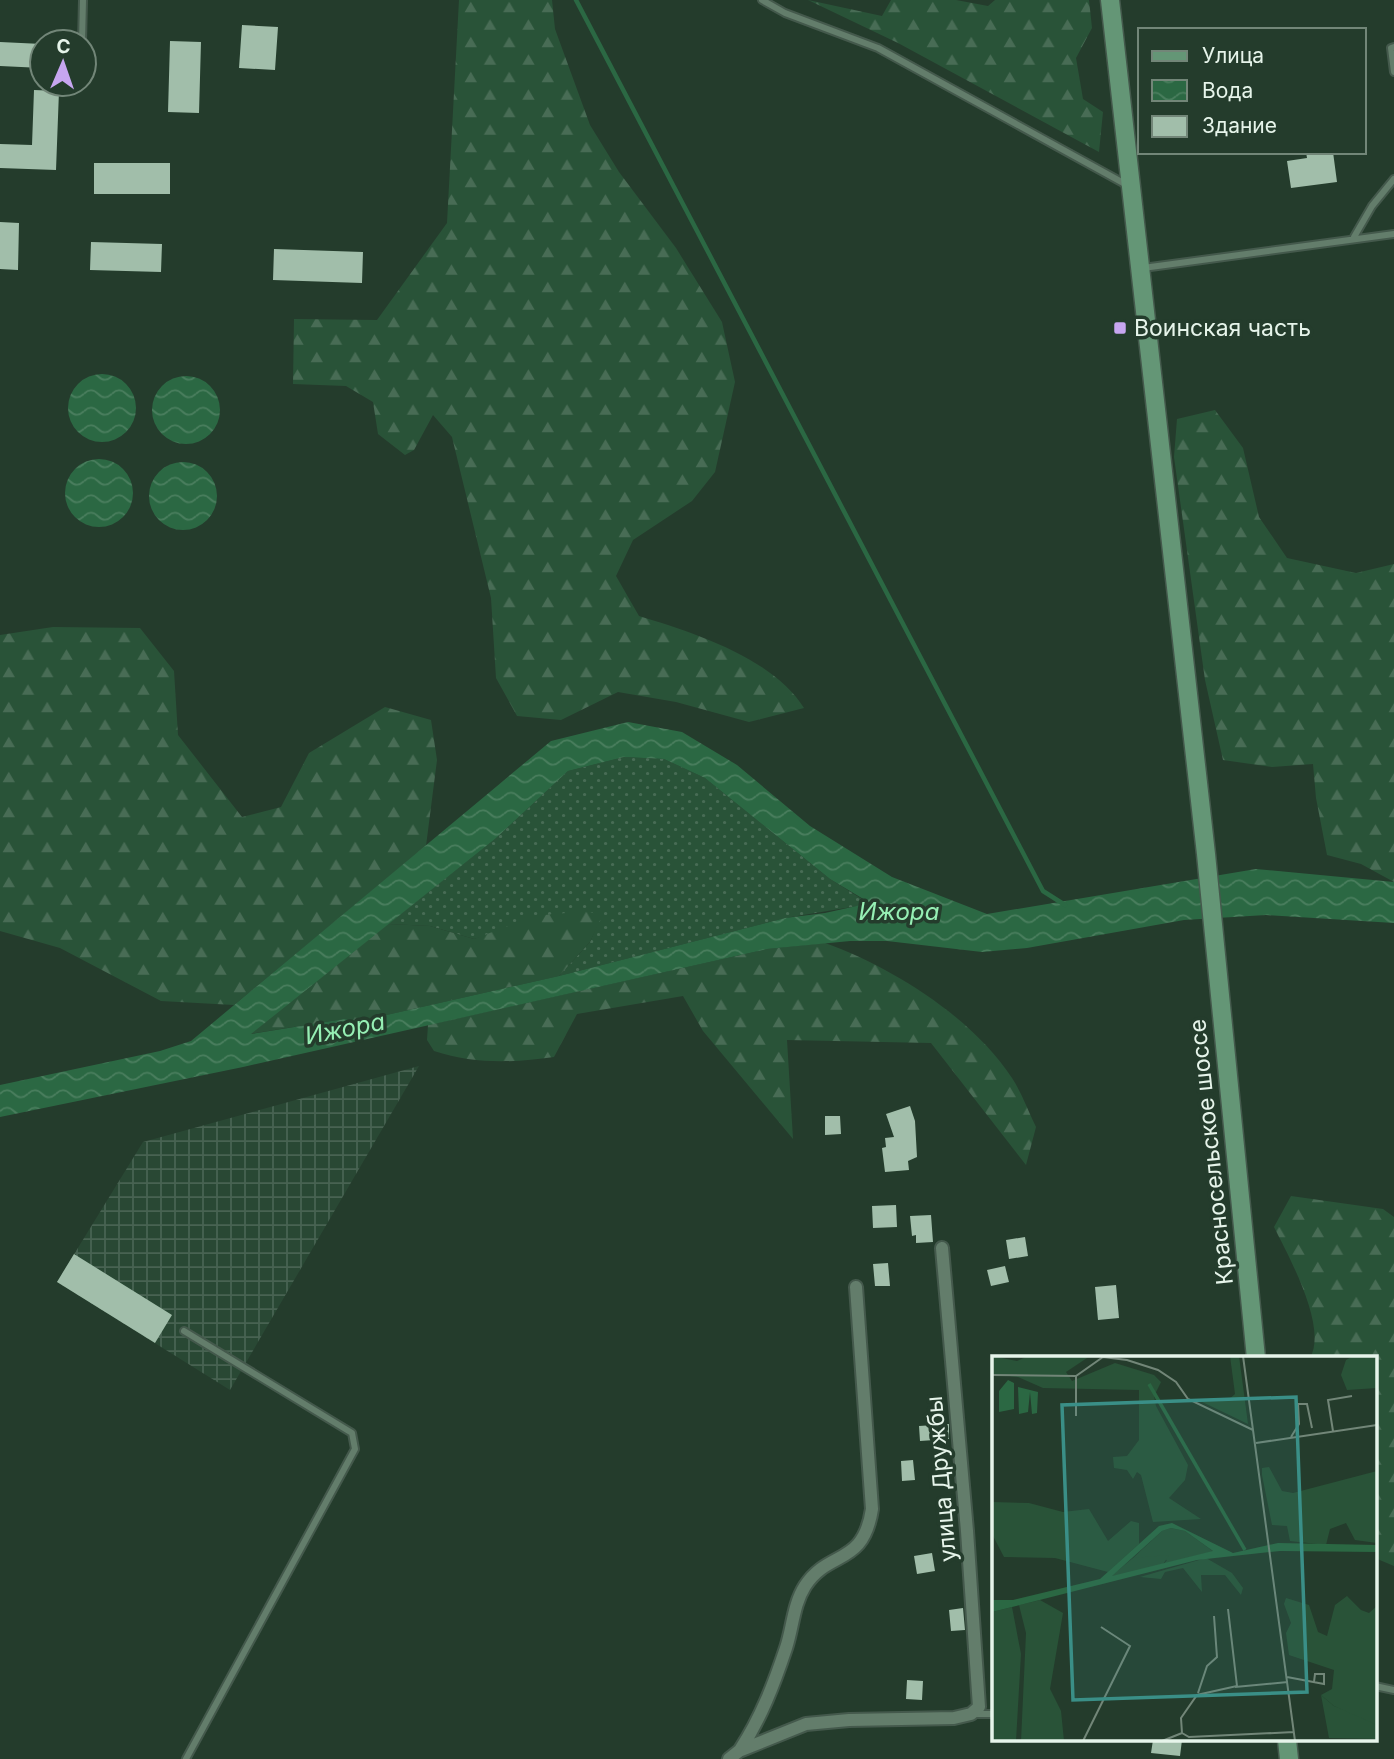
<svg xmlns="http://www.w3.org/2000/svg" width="1394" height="1759" font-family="Inter,sans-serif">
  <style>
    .industrial { fill: url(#industrial-grid) }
    .grass { fill: url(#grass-dots) }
    .forest { fill: url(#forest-firs) }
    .water { fill: url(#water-waves); fill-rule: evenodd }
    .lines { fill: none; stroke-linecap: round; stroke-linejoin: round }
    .stream { stroke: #2b6843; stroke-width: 4.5 }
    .building { fill: #a1beaa }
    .lane-casing { stroke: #44594c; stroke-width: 10 }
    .street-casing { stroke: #44594c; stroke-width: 16 }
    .secondary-casing { stroke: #44594c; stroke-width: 21 }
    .lane { stroke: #637d6b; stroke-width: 6 }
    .street { stroke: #637d6b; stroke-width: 12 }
    .secondary { stroke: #649676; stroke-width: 18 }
    .poi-dot { fill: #c7a6f0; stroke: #243c2c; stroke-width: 2.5 }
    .labels { text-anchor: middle; stroke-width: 7; stroke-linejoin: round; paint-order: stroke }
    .poi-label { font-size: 23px; fill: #e6f4ea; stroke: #243c2c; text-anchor: start }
    .street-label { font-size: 23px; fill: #e6f4ea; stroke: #243c2c }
    .water-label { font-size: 24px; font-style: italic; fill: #96efb4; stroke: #243c2c }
    .inset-river { fill: none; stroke: #2b6843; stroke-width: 3.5 }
    .inset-road { fill: none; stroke: #728678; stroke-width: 2 }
    .view { fill: #3a8f87; fill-opacity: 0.15; stroke: #3a8f87; stroke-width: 3.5 }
    .inset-edge { fill: none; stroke: #e6f4ea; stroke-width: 3.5 }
  </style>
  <defs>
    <pattern id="industrial-grid" width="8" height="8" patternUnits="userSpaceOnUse" patternTransform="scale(1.75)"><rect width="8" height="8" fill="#294834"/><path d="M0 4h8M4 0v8" fill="none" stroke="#486352"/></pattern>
    <pattern id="grass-dots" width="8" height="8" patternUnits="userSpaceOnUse" patternTransform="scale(1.75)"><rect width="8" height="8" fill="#295338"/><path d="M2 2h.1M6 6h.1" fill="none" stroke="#486c55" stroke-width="1.8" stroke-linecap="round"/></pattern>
    <pattern id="forest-firs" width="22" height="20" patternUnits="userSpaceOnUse" patternTransform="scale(1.75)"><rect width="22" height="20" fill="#295338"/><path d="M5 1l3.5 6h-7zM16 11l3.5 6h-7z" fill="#486c55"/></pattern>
    <pattern id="water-waves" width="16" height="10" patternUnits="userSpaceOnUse" patternTransform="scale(1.75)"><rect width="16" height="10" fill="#2b6843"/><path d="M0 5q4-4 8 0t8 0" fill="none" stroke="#4a7e5e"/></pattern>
  </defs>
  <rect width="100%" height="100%" fill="#243c2c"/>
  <path class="industrial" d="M419 1066 230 1390 57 1282 143 1142Z"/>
  <path class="grass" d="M624 757 664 759 705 778 830 879 870 904 785 918 559 976 590 942 601 916 502 931 474 939 430 926 388 924 495 839 568 771Z"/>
  <path class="forest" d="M459 0H552L555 29 590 125 619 172 676 248 722 322 735 382 715 472 692 501 633 540 616 576 639 616C692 632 773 658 804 708L749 722 676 702 618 692 561 720 517 716 496 678 491 598 452 437 433 415 414 450 405 455 378 434 373 402 346 386 293 384 294 319 377 320 447 223Z
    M808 0 882 16 891 0H956L988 6 995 0H1089L1092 28 1076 58 1083 99 1103 112 1099 152 898 43Z
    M1215 410 1243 448 1259 517 1287 558 1356 573 1394 564V882L1361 864 1327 855 1316 798 1313 764 1272 767 1223 760 1205 680 1174 457 1177 419Z
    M53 627 140 628 174 671 178 735 242 817 281 807 309 753 385 707 431 720 437 760 426 846 234 1005 161 1001 60 948 0 931V635Z
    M587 911 602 916 590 942 559 976 360 1021 344 1019 249 1034 388 924 430 926 474 939 534 916Z
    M825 943C892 967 972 1017 1012 1078 1022 1093 1028 1111 1036 1127L1026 1165 931 1043 787 1040 793 1139 703 1031 683 996 577 1014 554 1057C512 1063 474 1064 434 1051L427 1040 428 1025 767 949Z
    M1291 1196 1383 1209 1394 1217V1566L1375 1558V1358H1310C1328 1327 1289 1257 1274 1227Z"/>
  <path class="water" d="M68 408a34 34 0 1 1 68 0a34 34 0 1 1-68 0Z
    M152 410a34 34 0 1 1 68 0a34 34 0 1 1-68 0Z
    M65 493a34 34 0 1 1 68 0a34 34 0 1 1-68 0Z
    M149 496a34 34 0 1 1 68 0a34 34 0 1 1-68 0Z
    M628 722 682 732 737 765 810 826 892 877 987 914 1256 869 1394 882V923L1266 915 1184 920 1027 948 982 952 887 941H850L767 949 243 1067 0 1117V1085L160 1051 191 1041 551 741ZM624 757 664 759 705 778 830 879 870 903 825 913 785 918 559 976 360 1021 344 1019 251 1034 495 839 568 771Z"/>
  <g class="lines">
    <path class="stream" d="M576 0 1043 891 1065 905"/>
  </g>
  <path class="building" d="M242 25 278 27 275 70 239 68Z
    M170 41 201 42 199 113 168 112Z
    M0 42 42 44V68L0 66Z
    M34 90 59 91 56 170 0 168V144L32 145Z
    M1306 152H1333L1337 182 1291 188 1287 161 1307 158Z
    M94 163H170V194H94Z
    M0 222 19 223 18 270 0 269Z
    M91 242 162 244 161 272 90 270Z
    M274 249 363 252 362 283 273 280Z
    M910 1106 915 1121 917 1157 908 1161 909 1170 885 1172 882 1148 886 1147 885 1138 894 1137 886 1114Z
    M825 1116H840L841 1134 825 1135Z
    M896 1205 897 1227 873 1228 872 1206Z
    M931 1215 933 1242 916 1243V1235L912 1236 910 1216Z
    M1025 1237 1028 1256 1009 1259 1006 1240Z
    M74 1254 172 1315 155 1343 57 1282Z
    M888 1263 890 1286H875L873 1264Z
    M1005 1266 1009 1282 991 1286 987 1270Z
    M1116 1285 1119 1318 1098 1320 1095 1287Z
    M949 1424V1439L920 1441 919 1426Z
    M913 1460 915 1480 902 1481 901 1461Z
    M932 1553 935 1571 917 1574 914 1556Z
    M963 1608 965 1630 951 1631 949 1610Z
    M907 1680 923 1681 922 1700 906 1699Z
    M1153 1740H1182L1180 1756 1151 1753Z"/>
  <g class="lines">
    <defs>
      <path id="lane" d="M762 0 785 13 878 48 1127 185
        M82 42 83 0
        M1394 47 1391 48 1394 72
        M1354 237 1372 206 1394 179
        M1143 268 1394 234
        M184 1331 352 1433 355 1449 186 1759
        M1375 1686 1394 1690
        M973 1714H993"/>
      <path id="street" d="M740 1750C761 1718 774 1684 786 1648 793 1627 793 1605 805 1586 829 1549 863 1567 872 1509L856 1287
        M729 1759 739 1751 806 1724 849 1720 954 1718 971 1714 979 1707 967 1531 942 1248"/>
      <path id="secondary" d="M1110 0 1206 854 1256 1358
        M1287 1740 1289 1759"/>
    </defs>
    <use href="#lane" class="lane-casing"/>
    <use href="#street" class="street-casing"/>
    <use href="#secondary" class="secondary-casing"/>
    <use href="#lane" class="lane"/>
    <use href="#street" class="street"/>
    <use href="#secondary" class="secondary"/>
  </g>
  <rect class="poi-dot" x="1113" y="321" width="14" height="14" rx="3.5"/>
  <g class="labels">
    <g class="poi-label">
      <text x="1134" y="336">Воинская часть</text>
    </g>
    <g class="street-label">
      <text transform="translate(1211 1152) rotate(-96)" y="8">Красносельское шоссе</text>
      <text transform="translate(941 1479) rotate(-95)" y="8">улица Дружбы</text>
    </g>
    <g class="water-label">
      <text x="899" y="920">Ижора</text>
      <text transform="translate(345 1029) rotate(-11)" y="8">Ижора</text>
    </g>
  </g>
  <g transform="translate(992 1356)">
    <rect width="385" height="385" fill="#243c2c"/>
    <path d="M179 172 193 175 222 196 170 210 175 204 141 202 170 175ZM329 339 342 350 376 362 385 369V383L337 382Z" fill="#295338"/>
    <path d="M0 0 25 5 36 0H98L74 16 80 25 123 7 162 19 169 26 162 40 164 50 196 109 193 124 177 142 209 163 161 166 149 119 145 116 141 123 135 114 122 112 121 101 135 100 147 84V34L51 32 26 21 0 18ZM238 0H247L256 68 204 43 236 44 243 38ZM361 0H385V32L355 34 349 19 354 4ZM277 111 290 135 301 137 385 115V187L363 184 354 167 338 173 334 189 298 185 295 170 280 169 270 119V112ZM0 146 37 147 71 156 97 153 116 185 139 165 147 167V188L116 216 63 202 12 201 0 178ZM177 199 170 210 118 221 141 202ZM214 202 240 217 251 232 249 239 233 219H209L210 236 191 212 173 216 169 223 148 221ZM355 240 369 254 377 257 385 250V369L342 350 329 339 340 333 342 314 297 299 294 277 299 267 292 248 294 242 317 249 326 276 335 280 343 249ZM48 244 71 257 58 333 69 355 72 385H29L34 277 27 249ZM20 251 29 298 24 385H0V256Z" fill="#295338"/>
    <path d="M16 24 22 27V53L7 56V35ZM26 31 46 36 45 57 40 58 38 36 36 56 27 58ZM180 167 241 197 286 187 385 189V196L288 195 205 204 0 256V244H21L108 223 167 170ZM179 172 193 175 221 195 120 220 170 175Z" fill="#2b6843" fill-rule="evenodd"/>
    <path class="inset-river" d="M157 28 253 194"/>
    <path class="inset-road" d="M251 0 303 385M0 19 84 20 111 1 135 4 166 14 184 26 196 43 261 74M84 20V60M341 75 336 44 360 40M299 81 307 68 306 48H315L320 72M264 87 385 69M295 321 332 328V318H323L322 326M243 331 296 326M206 337 215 310 225 301 222 260M190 377 197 381 302 376M91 385 138 290 109 271M143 385H168M170 385 190 377 189 362 205 339 245 330 236 253"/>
    <path class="view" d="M304 41 315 336 81 344 70 49Z"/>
    <rect width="385" height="385" class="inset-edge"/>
  </g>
  <rect x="1138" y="28" width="228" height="126" fill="#243c2c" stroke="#728678" stroke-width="2"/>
  <rect x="1152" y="51" width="35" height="10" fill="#649676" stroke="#728678" stroke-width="2"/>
  <text x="1202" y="63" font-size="21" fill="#e6f4ea">Улица</text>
  <rect x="1152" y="80" width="35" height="21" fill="url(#water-waves)" stroke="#728678" stroke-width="2"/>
  <text x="1202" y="98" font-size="21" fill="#e6f4ea">Вода</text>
  <rect x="1152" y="116" width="35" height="21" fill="#a1beaa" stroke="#728678" stroke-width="2"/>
  <text x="1202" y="133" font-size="21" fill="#e6f4ea">Здание</text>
  <g transform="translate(63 63) rotate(2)"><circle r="33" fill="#243c2c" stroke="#728678" stroke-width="2"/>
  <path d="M0-5L12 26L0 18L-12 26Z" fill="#c7a6f0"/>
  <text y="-10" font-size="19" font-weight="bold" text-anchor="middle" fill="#e6f4ea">С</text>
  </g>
</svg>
